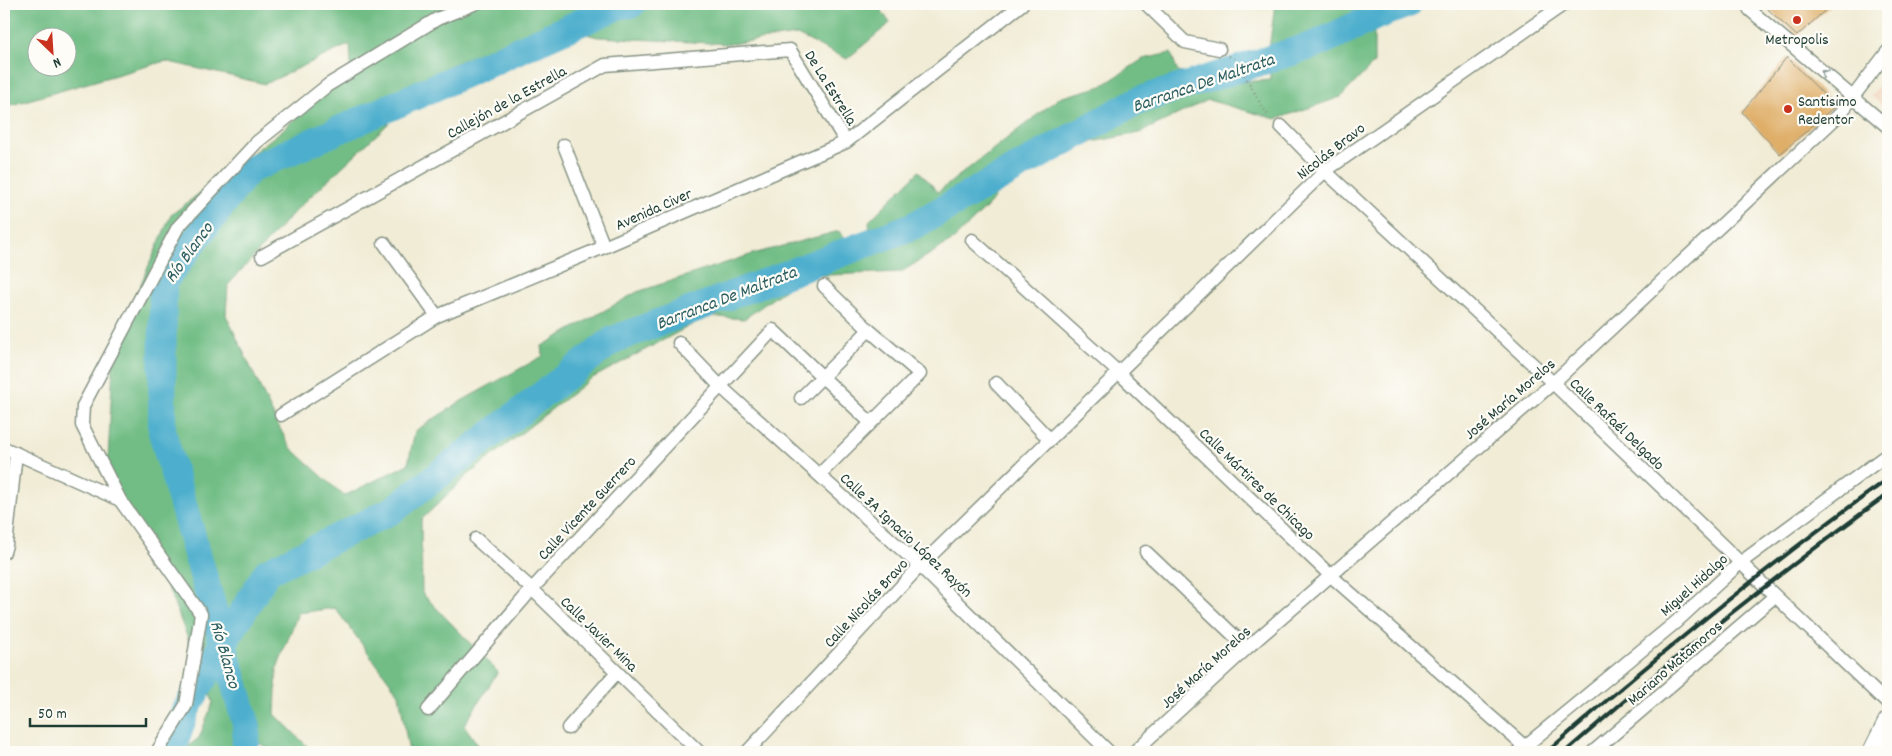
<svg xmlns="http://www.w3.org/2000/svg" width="1892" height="756" font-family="Dekko,sans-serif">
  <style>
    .built { fill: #f1d5bd }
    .forest { fill: #71bd85; stroke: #487d5c; fill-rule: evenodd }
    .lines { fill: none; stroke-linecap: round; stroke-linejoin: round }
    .river { stroke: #4eafcd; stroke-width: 28 }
    .building { fill: #dfae67 }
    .minor-casing { stroke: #889485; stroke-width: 15 }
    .primary-casing { stroke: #889485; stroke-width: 22 }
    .path { stroke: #889485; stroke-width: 2.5; stroke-dasharray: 1 4; stroke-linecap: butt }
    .minor { stroke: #fff; stroke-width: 12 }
    .primary { stroke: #fff; stroke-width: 20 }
    .rail { stroke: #1f3d34; stroke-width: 4 }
    .oneway { stroke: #8f9e9a }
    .poi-dot { fill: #c8321e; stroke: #fdfcf7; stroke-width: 2 }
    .labels { text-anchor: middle; stroke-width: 4.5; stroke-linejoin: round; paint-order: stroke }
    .poi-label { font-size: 16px; fill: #1f3d34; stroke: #fdfcf7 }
    .street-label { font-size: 16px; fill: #1f3d34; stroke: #fdfcf7 }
    .water-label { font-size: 18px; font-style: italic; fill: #2d5f62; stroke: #fdfcf7 }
  </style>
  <rect width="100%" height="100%" fill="#fdfcf7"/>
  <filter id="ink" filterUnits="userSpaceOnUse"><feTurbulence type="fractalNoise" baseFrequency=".02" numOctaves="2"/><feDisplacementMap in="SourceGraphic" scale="10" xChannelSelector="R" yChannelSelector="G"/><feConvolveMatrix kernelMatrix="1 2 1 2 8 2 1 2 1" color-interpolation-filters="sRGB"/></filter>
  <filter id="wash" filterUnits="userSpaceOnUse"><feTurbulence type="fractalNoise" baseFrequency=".0096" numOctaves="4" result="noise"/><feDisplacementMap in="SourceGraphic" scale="20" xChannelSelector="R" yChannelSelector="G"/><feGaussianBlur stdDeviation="1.12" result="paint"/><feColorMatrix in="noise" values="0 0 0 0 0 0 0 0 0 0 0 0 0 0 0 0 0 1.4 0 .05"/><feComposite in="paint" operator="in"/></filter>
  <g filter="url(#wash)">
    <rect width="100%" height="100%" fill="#f1ecd6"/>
    <path class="built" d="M1888 72V110L1871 96Z"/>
    <path class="forest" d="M4 4H877L890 23 847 59 797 35 729 44 597 37 549 23 451 65 295 211 228 285 226 315 277 423 290 447 344 496 408 464 415 431 463 400 543 356 542 346 637 292 753 254 839 231 847 243 871 240 869 221 919 171 938 192 1059 98 1102 86 1143 59 1171 53 1178 72 1228 83 1270 80V41L1275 5 1278 4H1368L1374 17V63L1341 97 1276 119 1208 100 1139 133 1024 155 990 204 953 240 901 272 804 276 744 319 708 316 589 380 468 475 421 520 422 593 498 672 464 725 483 752H409L399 694 335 608 298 613 277 668 275 714 308 747 309 752H273L253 739 243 752H180L199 738 213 702 166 583 107 477 114 345 171 215 280 132 351 67 350 44 265 84 165 61 4 107ZM38 38H68V68H38Z"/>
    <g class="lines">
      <path class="river" d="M171 752 186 710 223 644 267 572 393 510 613 340 913 226 1137 101 1317 44 1374 17 1408 4
        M245 752 247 727 162 432 163 282 249 170 620 5 632 4"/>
    </g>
    <g id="blocks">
      <path class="building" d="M1762 4H1832L1797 36Z
        M1787 57 1835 106 1780 154 1742 112Z"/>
    </g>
  </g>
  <g filter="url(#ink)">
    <use href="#blocks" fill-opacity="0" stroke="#889485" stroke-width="1"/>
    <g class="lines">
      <defs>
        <path id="minor" d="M1146 4 1185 42 1219 49
          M1747 4 1750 10 1888 127
          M1281 126 1325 171 1553 383 1888 704
          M564 145 604 247
          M972 240 1118 372 1330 575 1524 746
          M384 243 437 316
          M262 256 605 65 790 50 846 142
          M679 343 720 386 920 566 1109 752
          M996 383 1050 440
          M801 398 869 330
          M281 415 437 316 604 247 846 142 1022 4
          M4 448 120 500
          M819 475 920 374 869 330 824 286
          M476 539 532 589 699 752
          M4 552 6 545 16 453
          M1146 552 1247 648
          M428 710 532 589 773 330 871 423
          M568 728 617 672
          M157 752 186 705 201 614 120 500 82 425 83 406 178 227 257 142 328 85 437 19 474 4
          M747 752 920 566 1325 171 1564 4
          M1134 752 1247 648 1553 383 1840 114 1888 51
          M1518 752 1676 622 1740 563 1888 454
          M1593 752 1775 596"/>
        <path id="primary" d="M1873 752 1888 722"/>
      </defs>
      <use href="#minor" class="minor-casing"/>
      <use href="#primary" class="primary-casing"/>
      <path class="path" d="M1229 56 1236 60 1266 113 1270 117"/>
      <use href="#minor" class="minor"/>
      <use href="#primary" class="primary"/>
      <path class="rail" d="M1547 752C1657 656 1769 564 1888 479
        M1565 752C1669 661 1776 575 1888 494"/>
    </g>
    <defs><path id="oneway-chevron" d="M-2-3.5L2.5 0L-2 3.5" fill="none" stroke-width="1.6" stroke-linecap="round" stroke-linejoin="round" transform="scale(1.25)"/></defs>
    <use class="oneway" href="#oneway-chevron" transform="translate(1824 73) rotate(-139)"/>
  </g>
  <g class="poi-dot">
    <circle cx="1797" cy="20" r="5"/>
    <circle cx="1788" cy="109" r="5"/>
  </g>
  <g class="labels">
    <g class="poi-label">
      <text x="1797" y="44">Metropolis</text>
      <text x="1798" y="106" text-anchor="start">Santisimo<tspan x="1798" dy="18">Redentor</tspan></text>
    </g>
    <g class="street-label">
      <text transform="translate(832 87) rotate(58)" y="6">De La Estrella</text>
      <text transform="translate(506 101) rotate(-29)" y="6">Callejón de la Estrella</text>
      <text transform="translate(1330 150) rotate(-38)" y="6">Nicolás Bravo</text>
      <text transform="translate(653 208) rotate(-24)" y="6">Avenida Civer</text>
      <text transform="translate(1509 398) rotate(-41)" y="6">José María Morelos</text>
      <text transform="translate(1618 423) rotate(44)" y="6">Calle Rafaél Delgado</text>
      <text transform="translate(1258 483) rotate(44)" y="6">Calle Mártires de Chicago</text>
      <text transform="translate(586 507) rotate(-47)" y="6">Calle Vicente Guerrero</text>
      <text transform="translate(907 534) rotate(43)" y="6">Calle 3A Ignacio López Rayón</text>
      <text transform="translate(1693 584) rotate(-42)" y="6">Miguel Hidalgo</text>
      <text transform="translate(865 602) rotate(-47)" y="6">Calle Nicolás Bravo</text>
      <text transform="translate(600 633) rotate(44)" y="6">Calle Javier Mina</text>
      <text transform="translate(1674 662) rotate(-41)" y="6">Mariano Matamoros</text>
      <text transform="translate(1205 666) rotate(-42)" y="6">José María Morelos</text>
    </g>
    <g class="water-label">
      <text transform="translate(1203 82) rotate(-19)" y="6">Barranca De Maltrata</text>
      <text transform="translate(188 252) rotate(-54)" y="6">Río Blanco</text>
      <text transform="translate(726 297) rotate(-21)" y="6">Barranca De Maltrata</text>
      <text transform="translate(226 654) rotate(74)" y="6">Río Blanco</text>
    </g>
  </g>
  <rect width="1892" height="756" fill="none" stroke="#fdfcf7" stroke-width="20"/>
  <g transform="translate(52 52) rotate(155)"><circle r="24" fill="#fdfcf7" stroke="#a4b0a9"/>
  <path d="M0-4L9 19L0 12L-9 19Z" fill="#c8321e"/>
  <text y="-8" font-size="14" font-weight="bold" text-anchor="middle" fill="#1f3d34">N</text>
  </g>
  <path d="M30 718v8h116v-8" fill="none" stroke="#1f3d34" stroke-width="2.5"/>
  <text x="38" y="718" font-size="15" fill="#1f3d34" stroke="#fdfcf7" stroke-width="4" paint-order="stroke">50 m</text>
</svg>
